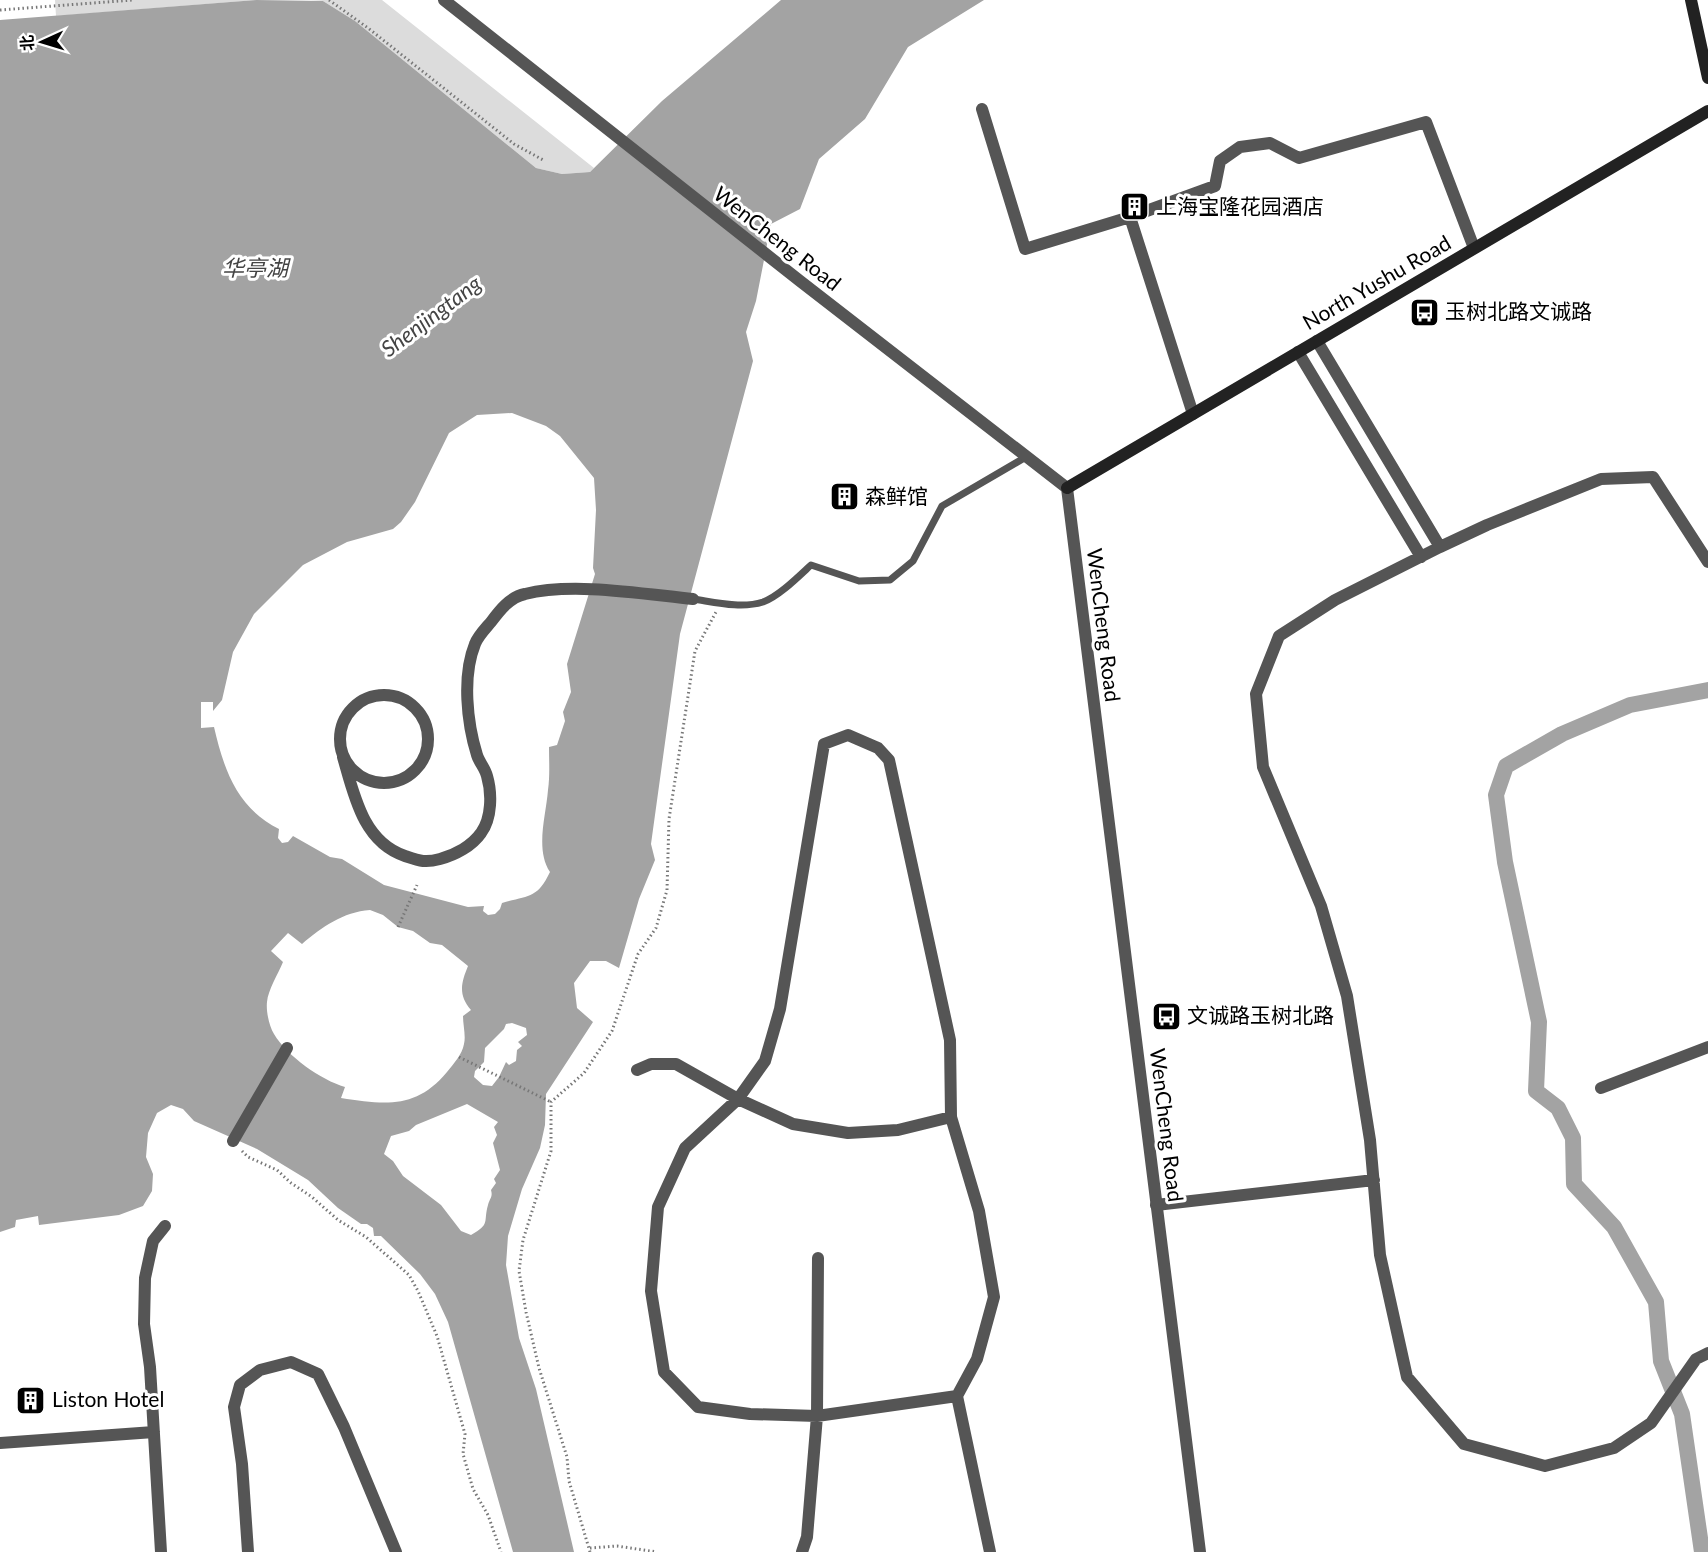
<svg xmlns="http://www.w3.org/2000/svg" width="1708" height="1552" font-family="Lato,'Noto Sans SC',sans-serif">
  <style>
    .green { fill: #dcdcdc }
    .water { fill: #a3a3a3; fill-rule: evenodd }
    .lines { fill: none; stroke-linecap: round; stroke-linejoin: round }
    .canal { stroke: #a3a3a3; stroke-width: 16 }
    .path { stroke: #777; stroke-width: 3; stroke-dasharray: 1.5 3; stroke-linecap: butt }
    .service { stroke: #555; stroke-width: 7 }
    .minor { stroke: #555; stroke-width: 12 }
    .tertiary { stroke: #555; stroke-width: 12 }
    .secondary { stroke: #222; stroke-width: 12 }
    .labels { text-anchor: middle; stroke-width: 6; stroke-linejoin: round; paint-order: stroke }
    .poi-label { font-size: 21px; fill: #000; stroke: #fff; text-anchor: start }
    .street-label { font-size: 21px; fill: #000; stroke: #fff }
    .water-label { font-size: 22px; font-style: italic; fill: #444; stroke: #fff }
  </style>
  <rect width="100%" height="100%" fill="#fff"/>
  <path class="green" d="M55 0H256L56 16Z
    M311 0H382L594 168 590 172 562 174 536 168 355 21 323 1Z"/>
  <path class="water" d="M256 0 323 1 355 21 536 168 562 174 590 172 662 101 781 0H984L908 47 865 119 819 159 800 209 771 224 756 301 746 332 753 361 680 634 651 844 655 860 639 899 619 968 606 961H590L574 983 577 1008 593 1022 546 1094 545 1125 540 1148 522 1189 508 1236 506 1265 519 1338 536 1389 574 1552H513L448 1322 435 1294 420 1274 381 1236H374L373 1228 367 1224H361L338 1208 308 1180 257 1149 194 1121 183 1109 171 1105 157 1113 148 1133 146 1157 153 1174 152 1191 143 1206 119 1215 39 1225 38 1216 16 1220 15 1227 0 1232V20ZM512 413 546 426 560 436 594 478 596 510 593 568 595 574 567 664 571 692 563 712 565 721 557 745 549 747C549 761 550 776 548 790 546 816 535 849 550 872 537 899 529 895 502 903L500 909 495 914 488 915 483 911 484 906 468 907 384 885 342 859 330 857 293 836 288 842 282 843 278 838 279 829C237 808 224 770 214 727L201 728V702H213V711L222 700 233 652 254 614 303 565 347 542 393 529 401 522 415 502 449 433 477 415ZM370 910 383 915 398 927 413 931 430 943 442 945 468 966C461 983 458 995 471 1010L463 1016C463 1025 466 1036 464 1044 462 1055 454 1063 447 1072 416 1109 386 1105 341 1098L345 1087C321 1080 287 1056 274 1034 269 1026 266 1011 267 1002 268 990 278 974 283 962L271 951 288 933 302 944C322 927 343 912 370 910ZM512 1023 526 1028 527 1035 518 1042 522 1046 517 1050 516 1061 509 1065 506 1062 499 1077 492 1086 483 1085 474 1077 475 1071 484 1062 485 1048 504 1029 506 1024ZM467 1104 498 1122 494 1127 497 1135 493 1143 500 1170 494 1179 496 1183 491 1190C493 1197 490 1198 488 1205 483 1222 491 1224 471 1235L461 1231 441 1205 403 1176 393 1161 384 1154 391 1136 409 1131 416 1125Z"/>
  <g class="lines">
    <path class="canal" d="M1702 1552 1682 1414 1661 1361 1656 1302 1614 1227 1574 1184 1573 1138 1558 1108 1536 1091 1539 1022 1505 862 1496 795 1506 766 1562 734 1630 705 1708 690"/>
    <path class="path" d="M329 0 368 28 514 144 545 161
      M0 10 133 0
      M398 927 417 885
      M459 1057 551 1102
      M242 1151 248 1157 277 1170 291 1183 312 1197 338 1220 366 1237 409 1275 418 1291 437 1336 465 1434 463 1454 473 1489 488 1515 501 1552
      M590 1548 617 1546 657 1552
      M590 1552 569 1481 567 1457 539 1368 526 1312 519 1271 523 1240 551 1151V1102L584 1073 612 1031 638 954 656 928 667 890 669 819 695 651 716 612"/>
    <path class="service" d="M693 599C714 602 741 609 763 602 779 596 798 577 811 565L859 581 890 580 913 561 942 506 1026 457"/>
    <path class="minor" d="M982 109 1025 249 1130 217 1215 186 1220 161 1240 147 1270 143 1299 158 1426 122 1474 248
      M1130 217 1193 414
      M1317 341 1440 547 1487 525 1601 479 1653 477 1708 562
      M1298 352 1421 557
      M1440 547 1335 600 1279 636 1256 694 1263 767 1321 906 1347 996 1370 1140 1380 1255 1407 1377 1464 1444 1545 1466 1614 1448 1651 1423 1696 1359 1708 1353
      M340 739a44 44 0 1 1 88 0a44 44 0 1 1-88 0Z
      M848 735 878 748 889 760 950 1040 951 1117 979 1211 994 1297 977 1359 957 1396 817 1416 750 1414 698 1407 664 1372 651 1291 658 1207 685 1148 738 1099 765 1061 780 1009 824 744Z
      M343 757C354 795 363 842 405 856 420 861 425 863 440 859 455 855 472 846 481 833 492 818 492 793 487 776 485 768 479 762 477 755 467 723 462 676 475 644 478 636 486 628 491 622 500 610 510 597 525 594 573 582 643 594 693 599
      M637 1070 651 1064H676L738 1099 793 1124 848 1133 898 1130 951 1117
      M1601 1088 1708 1047
      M233 1141 287 1048
      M1156 1205 1374 1180
      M957 1396 990 1552
      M0 1443 154 1432
      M161 1552 150 1367 144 1324 145 1278 153 1241 165 1226
      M248 1552 242 1464 234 1407 240 1385 260 1370 291 1362 318 1374 344 1427 396 1552
      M802 1552 807 1537 817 1416 818 1258"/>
    <path class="tertiary" d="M444 0 800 281 1067 488 1200 1552"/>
    <path class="secondary" d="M1691 0 1708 78
      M1067 488 1708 111"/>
  </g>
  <defs>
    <symbol id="building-square" viewBox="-11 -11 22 22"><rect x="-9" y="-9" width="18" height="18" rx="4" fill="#000" stroke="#fff"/><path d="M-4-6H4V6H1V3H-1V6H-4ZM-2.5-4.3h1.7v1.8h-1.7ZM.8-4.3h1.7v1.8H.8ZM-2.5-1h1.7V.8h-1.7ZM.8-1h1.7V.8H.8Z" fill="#fff"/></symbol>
    <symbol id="bus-square" viewBox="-11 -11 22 22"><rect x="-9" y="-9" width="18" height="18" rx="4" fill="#000" stroke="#fff"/><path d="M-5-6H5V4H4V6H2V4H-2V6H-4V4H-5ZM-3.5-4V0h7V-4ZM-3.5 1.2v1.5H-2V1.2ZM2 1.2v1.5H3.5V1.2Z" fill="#fff"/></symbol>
  </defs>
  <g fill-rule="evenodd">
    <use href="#building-square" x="1118" y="190" width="33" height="33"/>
    <use href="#bus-square" x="1408" y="296" width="33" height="33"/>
    <use href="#building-square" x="828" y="480" width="33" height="33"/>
    <use href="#bus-square" x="1150" y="1000" width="33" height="33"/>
    <use href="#building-square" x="14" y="1384" width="33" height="33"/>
  </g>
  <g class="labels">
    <g class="poi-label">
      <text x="1156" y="214">上海宝隆花园酒店</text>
      <text x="1445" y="319">玉树北路文诚路</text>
      <text x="865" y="504">森鲜馆</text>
      <text x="1187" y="1023">文诚路玉树北路</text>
      <text x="52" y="1407">Liston Hotel</text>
    </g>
    <g class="street-label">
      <text transform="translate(777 239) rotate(38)" y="7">WenCheng Road</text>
      <text transform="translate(1377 283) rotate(-30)" y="7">North Yushu Road</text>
      <text transform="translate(1103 625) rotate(83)" y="7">WenCheng Road</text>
      <text transform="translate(1166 1125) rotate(83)" y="7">WenCheng Road</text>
    </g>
    <g class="water-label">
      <text x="255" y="276">华亭湖</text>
      <text transform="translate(431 316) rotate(-37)" y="8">Shenjingtang</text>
    </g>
  </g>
  <g transform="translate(42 42) rotate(266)" stroke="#ffffff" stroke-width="4.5" paint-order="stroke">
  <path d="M0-4.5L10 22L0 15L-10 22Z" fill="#000000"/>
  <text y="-9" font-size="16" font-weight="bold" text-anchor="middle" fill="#000000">北</text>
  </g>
</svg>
